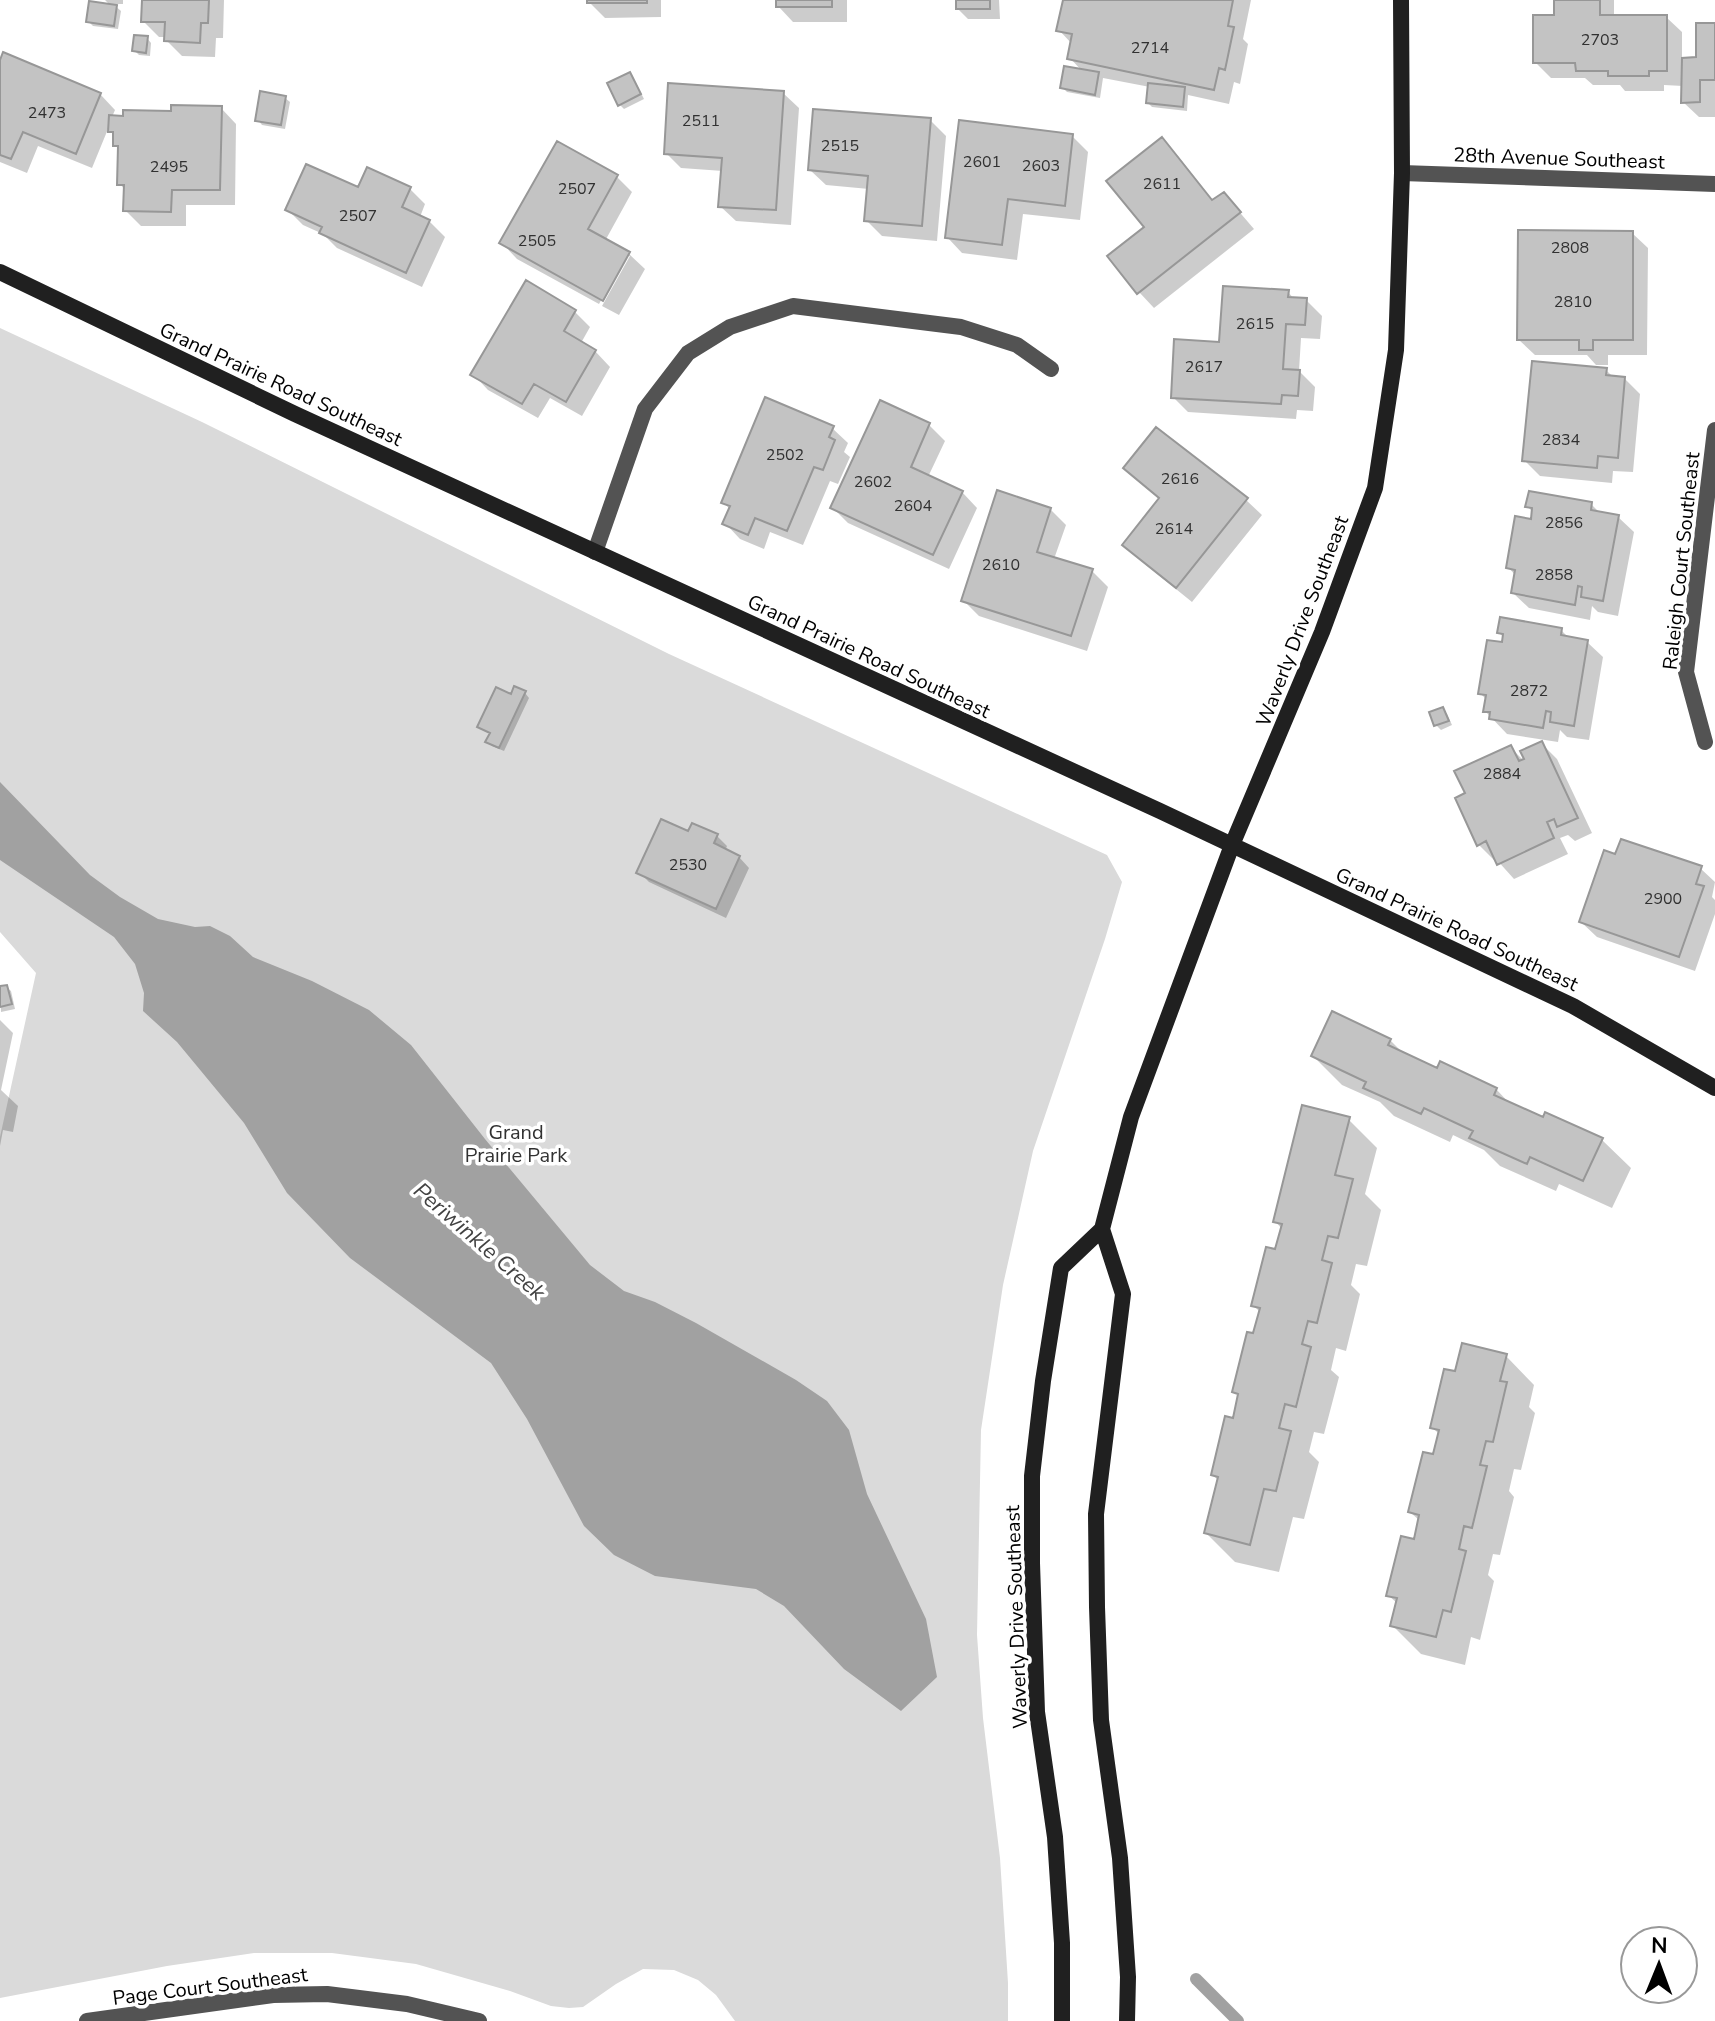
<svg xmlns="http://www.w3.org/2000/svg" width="1715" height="2021" font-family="'Nunito Sans',sans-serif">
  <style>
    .green { fill: #dadada }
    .water { fill: #a1a1a1 }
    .shadow { fill: #0003 }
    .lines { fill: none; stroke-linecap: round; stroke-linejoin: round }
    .stream { stroke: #a1a1a1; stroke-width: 12 }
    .building { fill: #c3c3c3; stroke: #979797; stroke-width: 2 }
    .street { stroke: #535353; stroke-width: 16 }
    .secondary { stroke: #202020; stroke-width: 16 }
    .labels { text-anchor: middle; stroke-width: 7; stroke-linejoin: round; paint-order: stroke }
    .number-label { font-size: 16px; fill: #313131 }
    .street-label { font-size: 20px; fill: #000; stroke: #fff }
    .park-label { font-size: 20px; fill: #313131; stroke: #fff }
    .water-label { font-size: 22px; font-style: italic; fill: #424242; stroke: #fff }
  </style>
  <rect width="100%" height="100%" fill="#fff"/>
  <path class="green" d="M0 328 202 422 669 654 1107 855 1122 882 1105 939 1033 1151 1003 1285 981 1430 977 1635 983 1718 1000 1858 1008 1983V2021H735L716 1995 698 1980 674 1970 643 1969 616 1984 583 2007 569 2008 551 2006 510 1991 416 1964 332 1953H254L167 1966 0 1998V1137L36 973 0 932Z"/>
  <path class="water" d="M0 782 90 875 120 897 158 919 195 927 210 926 230 936 253 957 312 981 369 1010 411 1045 485 1139 590 1265 624 1291 655 1302 696 1323 796 1380 827 1401 849 1430 867 1494 926 1619 937 1677 901 1711 844 1669 784 1606 756 1589 655 1576 614 1555 584 1526 527 1419 491 1363 350 1258 287 1193 244 1123 177 1042 143 1011 144 993 135 964 114 937 0 860Z"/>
  <path class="shadow" d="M105 0H123V4H113L121 11 118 29 93 26 88 21 111 6Z
    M144 0H224L223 38H216L215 57 182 56 166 40V37H159L143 21Z
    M589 0H661V17L605 18 589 2Z
    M778 0H847V22H793L778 6Z
    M958 0H999L1000 19H968L958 9Z
    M1065 0H1251L1243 39 1248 44 1240 84 1234 82 1229 104 1188 95 1187 111 1152 107 1148 103 1150 87 1103 78 1100 98 1067 92 1063 88 1082 71 1070 58 1072 44 1059 30Z
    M1556 0H1614V17H1666L1682 32V60L1698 59 1715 25V117H1699L1683 102V86L1664 85V91H1625L1620 85H1593L1585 78H1551L1535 62 1556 17Z
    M147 38 151 43 150 56 139 55 134 50Z
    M0 65 100 94 115 110 112 117 221 108 236 124 235 205H186V226H141L125 210V190L120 184V150L115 145V136L108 129 92 168 38 146 27 173 0 162Z
    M629 75 634 79 644 99 624 109 620 105Z
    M783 93 799 108 791 225 736 221 720 206 723 171 681 168 666 153Z
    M285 98 290 102 285 129 262 125 258 120Z
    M930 120 946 136 937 241 882 236 866 220 869 189 826 185 810 170Z
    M1072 136 1088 152 1080 220 1023 214 1017 260 962 253 947 237Z
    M1162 140 1177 155 1214 202 1224 194 1254 229 1154 308 1139 292 1110 256 1146 228Z
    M617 177 632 192 605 241 629 254 645 269 619 315 602 306 630 256H626L599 304 517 259 502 243Z
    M410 189 425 204 420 217 429 221 445 237 422 287 337 248 323 234 303 225 288 210 359 190Z
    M1632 233 1648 248 1647 355H1608V365H1596L1587 355H1535L1519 340Z
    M1288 292 1295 300H1306L1322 316 1320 339 1301 338 1299 371 1315 387 1313 411 1297 410 1296 419 1188 412 1173 397 1221 344Z
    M575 312 590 327 581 343 595 351 610 367 582 416 550 398 538 418 488 390 473 374Z
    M1606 370 1614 378 1625 379 1640 394 1633 472 1613 471 1612 483 1540 476 1524 460Z
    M881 403 929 425 945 441 928 477 962 492 977 508 949 569 848 523 833 508Z
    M832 428 848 443 844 452 850 457 838 484 830 481 803 545 770 532 764 549 740 539 725 523 730 509 723 502Z
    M1126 468 1246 500 1262 515 1192 602 1140 560 1124 544 1161 499Z
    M1591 504 1601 514 1618 517 1634 532 1618 616 1598 612 1592 606 1590 620 1529 608 1513 593 1516 576 1508 567 1532 521 1534 513 1528 507Z
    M1050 509 1066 525 1054 559 1092 571 1108 587 1087 651 979 616 964 601Z
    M1561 630 1570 639 1587 642 1603 657 1589 740 1567 737 1560 730 1558 742 1507 734 1485 711 1487 700 1480 693 1505 638 1499 633Z
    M525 693 529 698 504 751 492 746 487 741 491 734 480 726 512 696Z
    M1442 709 1447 714 1452 725 1441 730 1436 725Z
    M1542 744 1557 759 1592 833 1575 841 1568 835 1560 838 1568 854 1514 879 1496 859 1494 860 1479 845 1468 794 1510 747 1529 766Z
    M689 834 717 836 727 846 725 851 739 857 749 868 726 918 649 882 639 872Z
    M1700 868 1715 882 1712 897 1715 900V914L1695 971 1597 937 1581 922Z
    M6 987 11 991 15 1009 1 1012 0 988Z
    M1333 1014 1390 1040 1405 1055 1438 1070 1496 1089 1511 1105 1544 1119 1602 1140 1631 1168 1612 1208 1559 1184 1556 1191 1500 1166 1484 1150 1453 1135 1450 1142 1394 1116 1380 1102 1342 1085 1313 1056Z
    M0 1020 13 1033 1 1090 18 1106 13 1132 3 1130 0 1146Z
    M1348 1119 1377 1148 1365 1194 1381 1210 1367 1266 1356 1264 1351 1285 1360 1294 1346 1351 1336 1348 1331 1370 1339 1377 1324 1434 1314 1432 1309 1452 1319 1462 1304 1519 1293 1517 1279 1572 1235 1562 1206 1533 1219 1481 1213 1475 1234 1421 1240 1397 1234 1391 1255 1335 1260 1312 1253 1305 1277 1252 1282 1229 1275 1221Z
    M1506 1356 1534 1385 1529 1407 1535 1413 1521 1470 1514 1469 1509 1491 1514 1497 1500 1555 1493 1554 1488 1575 1494 1581 1480 1640 1471 1637 1465 1665 1421 1654 1392 1625 1398 1604 1388 1595 1415 1541 1420 1521 1410 1512 1435 1456 1440 1435 1432 1427 1456 1373Z"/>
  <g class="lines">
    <path class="stream" d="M1196 1979 1238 2021"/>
  </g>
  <path class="building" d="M142 0H209L208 23H201L200 43 164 41 165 22H141Z
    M587 0H647V3H587Z
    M776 0H832V7H776Z
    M956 0H990V9H956Z
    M1063 0H1233L1228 26 1234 27 1225 70 1219 68 1214 90 1067 59 1072 34 1056 31Z
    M1554 0H1600V15H1667V71H1649V76H1608V71H1576L1575 63H1533V15H1554Z
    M89 1 117 5 114 26 86 22Z
    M1696 23H1715V80H1700V102L1681 103 1682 58 1696 57Z
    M134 35 148 36 146 53 132 51Z
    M3 52 101 93 76 154 23 132 11 159 0 155V60Z
    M1064 66 1099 72 1095 95 1060 88Z
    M630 72 641 94 618 106 607 83Z
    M668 83 784 91 776 210 718 207 722 158 664 154Z
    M1148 83 1185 87 1183 107 1146 103Z
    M260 91 286 96 281 125 255 121Z
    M171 105 222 106 220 190H172L171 212 123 211 124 185H117L118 146H113V132H108L109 115 123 116V110L171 111Z
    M813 109 931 118 922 226 864 221 868 176 808 170Z
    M959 120 1073 134 1065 206 1008 199 1002 245 945 238Z
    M1162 137 1212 200 1224 192 1241 212 1137 294 1107 256 1144 227 1106 181Z
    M557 141 618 175 588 229 630 252 603 301 499 243Z
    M306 164 358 187 367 167 411 187 402 207 430 220 406 273 319 233 322 227 285 210Z
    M1518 230 1633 231V340H1593V350H1579V340H1517Z
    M526 280 576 310 564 331 596 350 566 402 534 384 522 404 470 375Z
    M1223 286 1289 290 1288 297 1307 298 1305 325 1286 324 1283 369 1300 370 1298 396 1282 395 1281 404 1171 398 1174 339 1219 342Z
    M1532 361 1607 368 1606 375 1625 377 1618 458 1598 456 1597 468 1522 461Z
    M765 397 834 426 829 437 835 440 823 470 814 467 787 531 755 518 748 535 722 524 730 506 721 503Z
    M880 400 930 423 911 467 963 491 933 555 830 508Z
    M1156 427 1248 498 1176 588 1122 545 1159 498 1123 468Z
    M997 490 1051 508 1037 552 1093 569 1071 636 961 601Z
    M1529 491 1592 502 1591 510 1619 515 1603 601 1581 597 1582 587 1578 586 1575 605 1511 593 1515 570 1506 568 1515 516 1531 519 1532 508 1525 507Z
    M1500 617 1562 628 1561 635 1588 640 1574 726 1550 722 1551 712 1546 711 1543 728 1489 719 1490 712H1483L1486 695 1478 694 1487 640 1502 642 1503 634 1497 633Z
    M514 686 526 691 499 748 485 742 490 733 477 727 496 687 511 694Z
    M1443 707 1449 721 1434 726 1429 712Z
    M1542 741 1578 818 1557 827 1554 819 1547 822 1554 838 1497 865 1486 841 1477 846 1455 798 1465 793 1454 771 1511 745 1519 761 1524 759 1520 751Z
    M661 819 688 831 692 823 718 834 714 843 740 856 716 909 636 873Z
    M1621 839 1702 866 1696 884 1704 886 1679 957 1579 922 1604 850 1615 854Z
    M7 985 12 1004 0 1007V986Z
    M1332 1011 1391 1039 1388 1045 1437 1068 1440 1061 1497 1088 1494 1095 1543 1117 1545 1112 1603 1138 1583 1181 1530 1157 1527 1164 1469 1138 1473 1131 1424 1108 1421 1114 1363 1088 1366 1082 1311 1056Z
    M1302 1105 1350 1117 1335 1175 1353 1179 1338 1238 1328 1236 1322 1260 1332 1263 1317 1323 1308 1321 1302 1344 1311 1347 1296 1407 1285 1404 1279 1428 1291 1431 1276 1491 1264 1489 1250 1545 1204 1533 1218 1477 1211 1475 1225 1416 1233 1418 1238 1394 1232 1392 1247 1332 1253 1333 1260 1308 1251 1306 1266 1247 1275 1249 1282 1224 1273 1222Z
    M1462 1343 1507 1354 1500 1381 1507 1382 1493 1442 1486 1441 1480 1465 1487 1466 1472 1528 1464 1526 1459 1549 1466 1551 1451 1612 1443 1610 1436 1637 1390 1626 1397 1598 1386 1596 1401 1536 1414 1539 1419 1515 1408 1512 1423 1452 1433 1454 1439 1430 1430 1428 1444 1369 1455 1371Z"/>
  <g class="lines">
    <path class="street" d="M1402 173 1715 184
      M595 552 645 409 688 353 730 327 793 306 961 327 1017 345 1051 369
      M1705 742 1686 672 1715 430
      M87 2021 273 1995 327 1994 407 2004 479 2021"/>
    <path class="secondary" d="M0 272 295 414 1160 811 1573 1006 1715 1088
      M1062 2021V1943L1055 1837 1037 1712 1032 1563V1476L1043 1381 1061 1268 1102 1229
      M1127 2021 1128 1977 1120 1858 1101 1720 1097 1607 1096 1514 1123 1294 1102 1229 1131 1117 1232 845 1322 632 1375 488 1396 350 1402 173 1401 0"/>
  </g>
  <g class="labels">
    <g class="number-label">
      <text x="1600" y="45">2703</text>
      <text x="1150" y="53">2714</text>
      <text x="47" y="118">2473</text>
      <text x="701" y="126">2511</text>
      <text x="840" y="151">2515</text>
      <text x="982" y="167">2601</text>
      <text x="1041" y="171">2603</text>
      <text x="169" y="172">2495</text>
      <text x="1162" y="189">2611</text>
      <text x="577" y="194">2507</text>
      <text x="358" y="221">2507</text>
      <text x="537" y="246">2505</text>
      <text x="1570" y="253">2808</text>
      <text x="1573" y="307">2810</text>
      <text x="1255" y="329">2615</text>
      <text x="1204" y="372">2617</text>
      <text x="1561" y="445">2834</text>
      <text x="785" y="460">2502</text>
      <text x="1180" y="484">2616</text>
      <text x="873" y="487">2602</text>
      <text x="913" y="511">2604</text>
      <text x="1564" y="528">2856</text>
      <text x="1174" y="534">2614</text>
      <text x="1001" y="570">2610</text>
      <text x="1554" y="580">2858</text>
      <text x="1529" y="696">2872</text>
      <text x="1502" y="779">2884</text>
      <text x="688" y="870">2530</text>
      <text x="1663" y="904">2900</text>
    </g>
    <g class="street-label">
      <text transform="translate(1559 158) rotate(2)" y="7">28th Avenue Southeast</text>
      <text transform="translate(281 384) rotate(25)" y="7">Grand Prairie Road Southeast</text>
      <text transform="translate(1681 561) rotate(-84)" y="7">Raleigh Court Southeast</text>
      <text transform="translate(1302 621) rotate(-69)" y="7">Waverly Drive Southeast</text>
      <text transform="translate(869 656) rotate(25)" y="7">Grand Prairie Road Southeast</text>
      <text transform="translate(1457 929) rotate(25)" y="7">Grand Prairie Road Southeast</text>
      <text transform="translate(1016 1617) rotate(-92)" y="7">Waverly Drive Southeast</text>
      <text transform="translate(210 1986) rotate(-7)" y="7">Page Court Southeast</text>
    </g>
    <g class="park-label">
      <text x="516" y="1139">Grand<tspan x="516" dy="23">Prairie Park</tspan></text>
    </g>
    <g class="water-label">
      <text transform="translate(480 1241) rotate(41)" y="8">Periwinkle Creek</text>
    </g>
  </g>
  <g transform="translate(1659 1965) rotate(1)"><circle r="38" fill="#ffffff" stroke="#999999" stroke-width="2"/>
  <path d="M0-6L14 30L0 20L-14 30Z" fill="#000000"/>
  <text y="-12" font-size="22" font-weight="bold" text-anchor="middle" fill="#000000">N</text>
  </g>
</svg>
